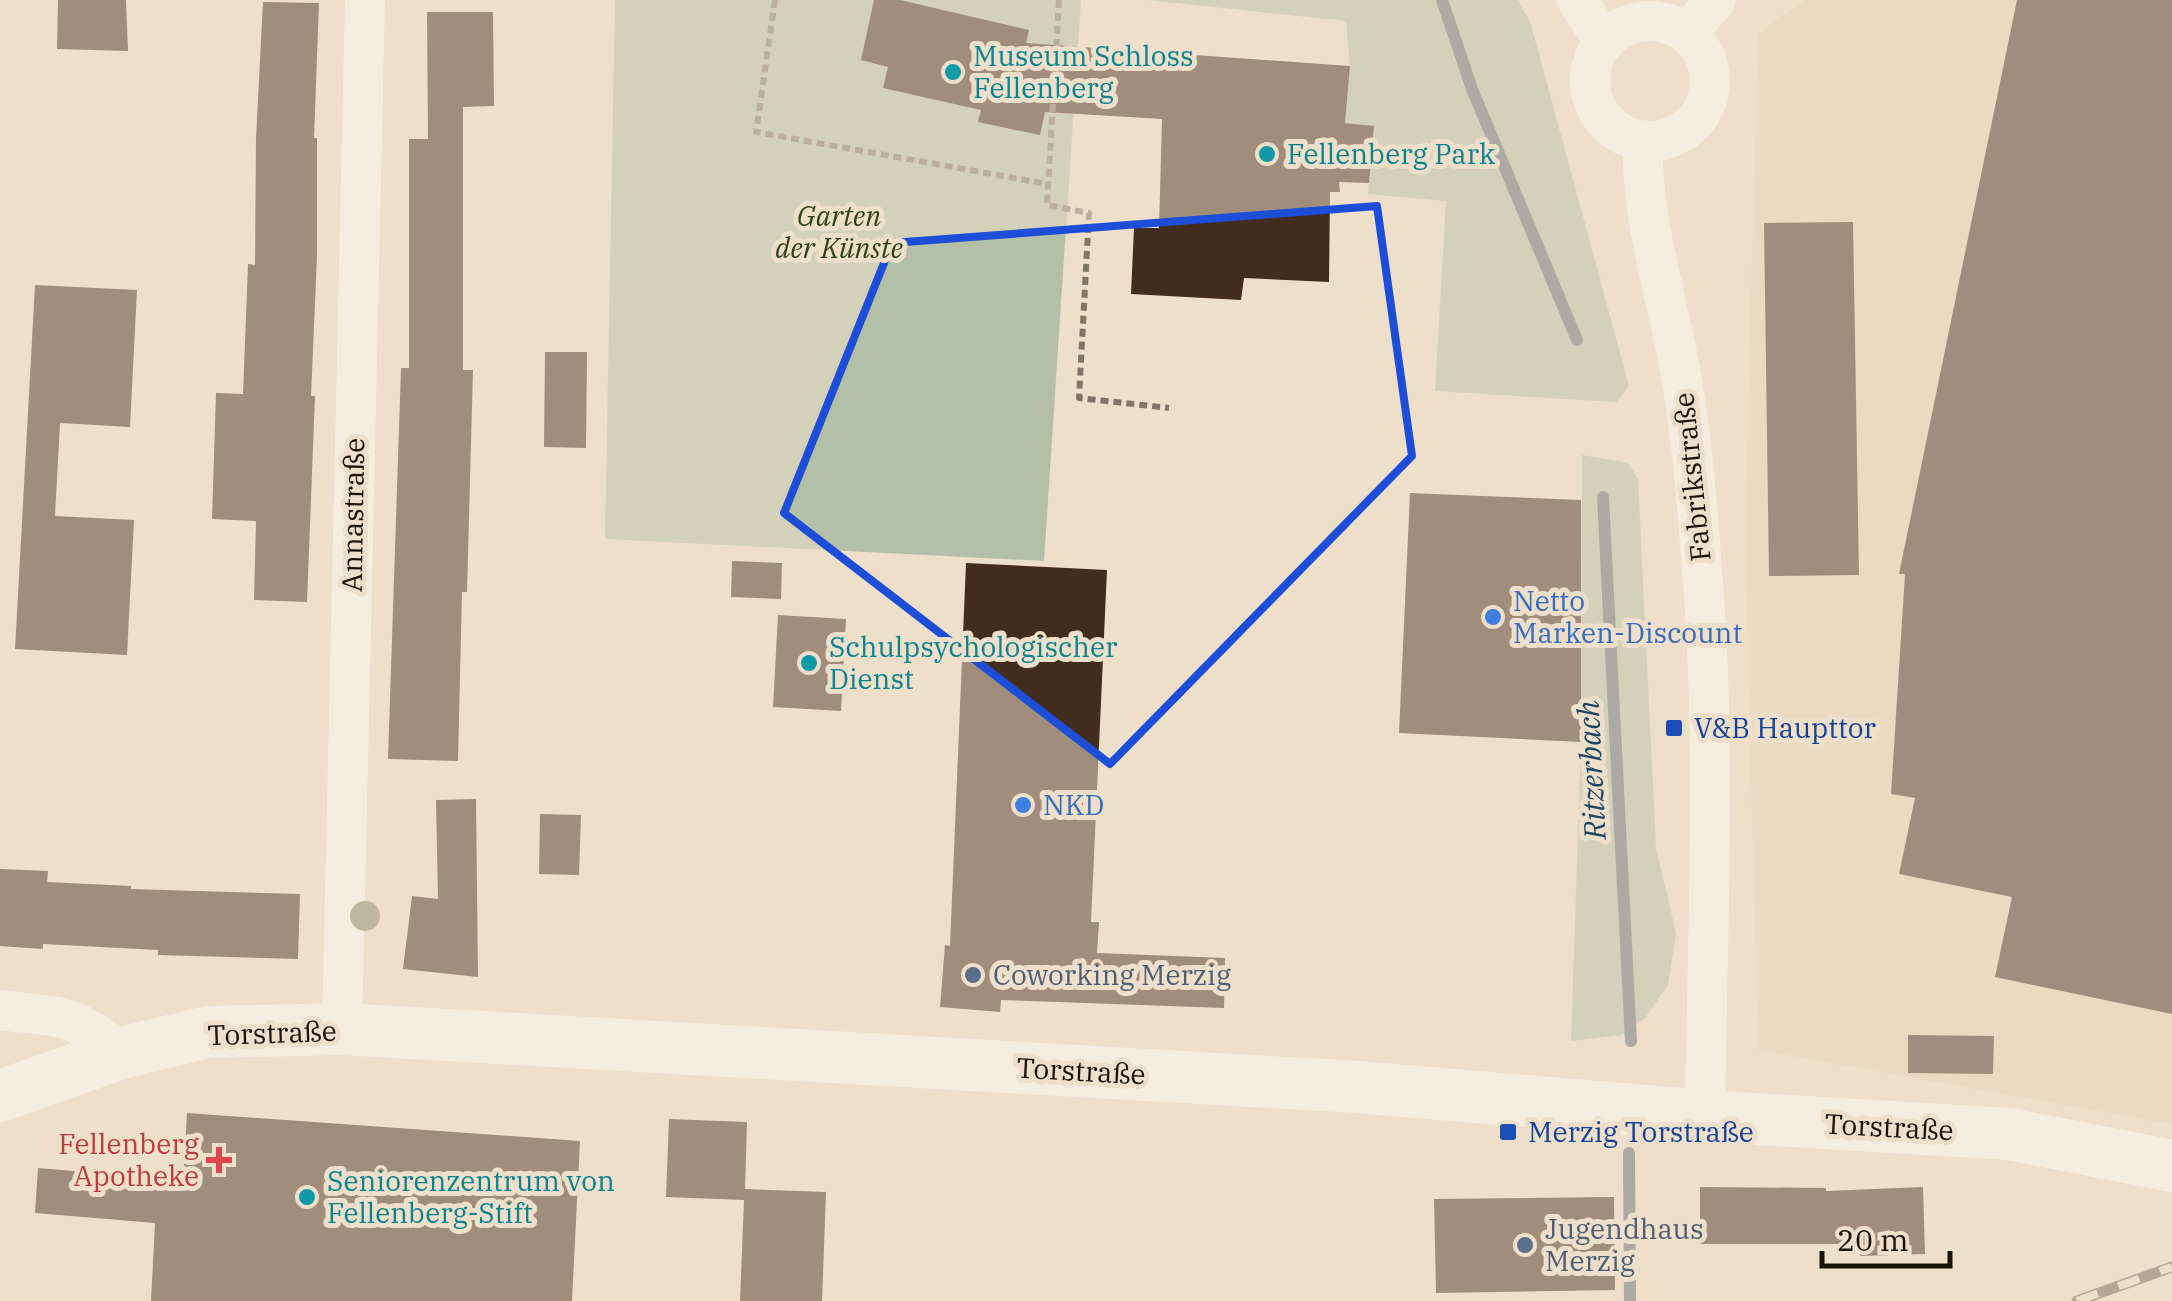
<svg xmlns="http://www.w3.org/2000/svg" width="2172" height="1301" font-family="'IBM Plex Serif',serif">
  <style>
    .built { fill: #e7d3b8 }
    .green { fill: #b3c0a7 }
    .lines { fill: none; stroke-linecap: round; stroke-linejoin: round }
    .stream { stroke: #5b6a76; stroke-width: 12 }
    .building { fill: #422c1d }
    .path { stroke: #7f7667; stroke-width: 6; stroke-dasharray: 8 5; stroke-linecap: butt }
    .minor { stroke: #fff; stroke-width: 40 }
    .major { stroke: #fff; stroke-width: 52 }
    .rail-casing { stroke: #6e6558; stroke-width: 11 }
    .rail { stroke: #eedfca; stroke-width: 8; stroke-dasharray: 22; stroke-linecap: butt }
    .tree { fill: #858968 }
    .marked { fill: none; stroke: #1d4ed8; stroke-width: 8; stroke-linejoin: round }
    .culture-dot { fill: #0f9aa8; stroke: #eedfca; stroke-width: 4 }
    .shop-dot { fill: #3f7fe0; stroke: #eedfca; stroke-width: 4 }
    .transit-dot { fill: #1a4fb4; stroke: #eedfca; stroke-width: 4 }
    .service-dot { fill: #5c6f8a; stroke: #eedfca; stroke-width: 4 }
    .health-dot { fill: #e0444e; stroke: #eedfca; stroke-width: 4 }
    .labels { text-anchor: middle; stroke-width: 10; stroke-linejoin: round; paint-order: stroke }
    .culture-label { font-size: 28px; fill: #0d838f; stroke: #eedfca; text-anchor: start }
    .park-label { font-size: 28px; font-style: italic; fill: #2f4217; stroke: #eedfca }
    .street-label { font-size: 28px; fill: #18130b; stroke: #eedfca }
    .shop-label { font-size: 28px; fill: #366cbe; stroke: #eedfca; text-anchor: start }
    .transit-label { font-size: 28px; fill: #164399; stroke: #eedfca; text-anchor: start }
    .service-label { font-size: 28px; fill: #4e5e75; stroke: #eedfca; text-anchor: start }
    .health-label { font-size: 28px; fill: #be3a42; stroke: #eedfca; text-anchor: end }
    .water-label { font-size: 30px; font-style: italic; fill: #1b4565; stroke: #eedfca }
  </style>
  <rect width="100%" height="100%" fill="#eedfca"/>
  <path class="built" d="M1805 0H2172V1124L1758 1050 1745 535 1758 34Z"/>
  <path class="green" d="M615 0H1081L1044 561 605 539Z
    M1147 0H1517L1530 21 1629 386 1616 402 1435 391 1446 201 1368 194 1374 126 1345 123 1350 66 1346 21Z
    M1582 455 1628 463 1638 479 1656 848 1676 933 1668 985 1645 1018 1621 1035 1571 1041 1581 742Z"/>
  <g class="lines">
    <path class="stream" d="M1442 0 1472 89 1577 340
      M1603 497 1631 1041
      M1629 1153 1630 1301"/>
  </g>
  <path class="building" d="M58 0H126L128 51 57 49Z
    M874 0H900L1029 30 1026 43 1350 66 1345 123 1374 126 1369 183 1339 182 1340 192H1330L1329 282 1244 278 1241 300 1131 294 1134 228H1159L1162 119 1045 112 1040 135 978 122 981 110 883 88 888 67 861 60Z
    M2017 0H2172V1014L1995 977 2012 897 1899 874 1915 798 1891 794 1905 574H1899Z
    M263 2 319 3 314 138H317V256L311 396H315L307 602 254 600 256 521 212 519 216 393 243 394 248 264 255 265 256 138Z
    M427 12H493L494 106 463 107V370H473L467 592H462L458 761 388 759 401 368H409V139H428Z
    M1853 222 1859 575 1769 576 1764 223Z
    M35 285 137 290 130 427 60 423 55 516 134 520 127 655 15 649Z
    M545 352H587L586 448 544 447Z
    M1410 493 1581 500V742L1399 733Z
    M732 561 782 563 781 599 731 597Z
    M966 563 1107 570 1091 922H1099L1097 953 1225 958 1224 1008 1001 1000 1000 1012 940 1007 945 945 950 946Z
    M778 615 846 619 841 711 773 707Z
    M476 799 478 977 403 969 412 896 438 899 436 800Z
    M540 814 581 815 579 875 539 874Z
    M0 869 48 871 47 882 131 886V889L300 894 298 959 158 955V950L43 944V949L0 946Z
    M1908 1035 1994 1036 1993 1074 1908 1073Z
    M187 1113 580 1141 572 1301H151L155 1223 35 1213 38 1168 183 1180Z
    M669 1119 747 1122 745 1189 826 1192 822 1301H740L744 1200 666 1197Z
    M1700 1187 1826 1188V1191L1923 1187 1925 1254 1860 1256V1244H1700Z
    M1614 1197 1615 1290 1436 1293 1434 1199Z"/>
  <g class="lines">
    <path class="path" d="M775 0 756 132 1048 184
      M1059 0 1047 205 1089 213 1079 398 1169 408"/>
    <path class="minor" d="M1577 0 1604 41
      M1590 81a60 60 0 1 1 120 0a60 60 0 1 1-120 0Z
      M1687 33 1716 0
      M1643 142C1641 217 1664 286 1678 359 1691 426 1697 501 1702 570 1717 751 1707 935 1705 1116
      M0 1010C57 1017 76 1013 121 1053
      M342 1029 365 0"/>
    <path class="major" d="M0 1096 121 1053 208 1032 342 1029 1358 1087 1705 1116 2009 1134 2172 1166"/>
    <defs>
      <path id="rail" d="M2077 1301 2172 1267"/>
    </defs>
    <use href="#rail" class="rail-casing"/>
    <use href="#rail" class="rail"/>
  </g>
  <circle class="tree" cx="365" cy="916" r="15"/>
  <path d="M0 0H2172V1301H0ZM1377 206 1412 456 1110 764 784 513 892 243Z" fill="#eedfca" fill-opacity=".55" fill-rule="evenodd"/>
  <path class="marked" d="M1377 206 1412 456 1110 764 784 513 892 243Z"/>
  <g class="culture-dot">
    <circle cx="953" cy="72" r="10"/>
    <circle cx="1267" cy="154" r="10"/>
    <circle cx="809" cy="663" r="10"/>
    <circle cx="307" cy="1197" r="10"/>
  </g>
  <g class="shop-dot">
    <circle cx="1493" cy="617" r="10"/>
    <circle cx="1023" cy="805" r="10"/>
  </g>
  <g class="transit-dot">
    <rect x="1664" y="718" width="20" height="20" rx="5"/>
    <rect x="1498" y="1122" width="20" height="20" rx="5"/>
  </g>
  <g class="service-dot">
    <circle cx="973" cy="975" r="10"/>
    <circle cx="1525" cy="1245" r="10"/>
  </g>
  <path class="health-dot" d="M214 1145h10v10h10v10h-10v10h-10v-10h-10v-10h10z"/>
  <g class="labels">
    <g class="culture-label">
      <text x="973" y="66">Museum Schloss<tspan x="973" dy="32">Fellenberg</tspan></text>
      <text x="1287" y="164">Fellenberg Park</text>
      <text x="829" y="657">Schulpsychologischer<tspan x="829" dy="32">Dienst</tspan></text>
      <text x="327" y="1191">Seniorenzentrum von<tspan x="327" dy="32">Fellenberg-Stift</tspan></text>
    </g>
    <g class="park-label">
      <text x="839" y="226">Garten<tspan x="839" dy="32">der Künste</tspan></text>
    </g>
    <g class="street-label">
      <text transform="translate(1692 477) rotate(-96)" y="10">Fabrikstraße</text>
      <text transform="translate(353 515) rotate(-89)" y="10">Annastraße</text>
      <text transform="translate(272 1033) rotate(-2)" y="10">Torstraße</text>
      <text transform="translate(1081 1071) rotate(3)" y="10">Torstraße</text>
      <text transform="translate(1889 1127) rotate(3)" y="10">Torstraße</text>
    </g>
    <g class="shop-label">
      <text x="1513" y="611">Netto<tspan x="1513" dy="32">Marken-Discount</tspan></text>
      <text x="1043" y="815">NKD</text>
    </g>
    <g class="transit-label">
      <text x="1694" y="738">V&amp;B Haupttor</text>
      <text x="1528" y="1142">Merzig Torstraße</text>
    </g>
    <g class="service-label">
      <text x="993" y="985">Coworking Merzig</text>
      <text x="1545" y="1239">Jugendhaus<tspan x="1545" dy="32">Merzig</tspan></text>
    </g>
    <g class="health-label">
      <text x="199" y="1154">Fellenberg<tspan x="199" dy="32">Apotheke</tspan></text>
    </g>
    <g class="water-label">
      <text transform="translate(1592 770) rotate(-93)" y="10">Ritzerbach</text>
    </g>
  </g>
  <path d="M1822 1251v15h128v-15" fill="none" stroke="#18130b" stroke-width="5"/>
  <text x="1837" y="1251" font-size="30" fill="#18130b" stroke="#eedfca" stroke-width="8" paint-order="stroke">20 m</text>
</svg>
